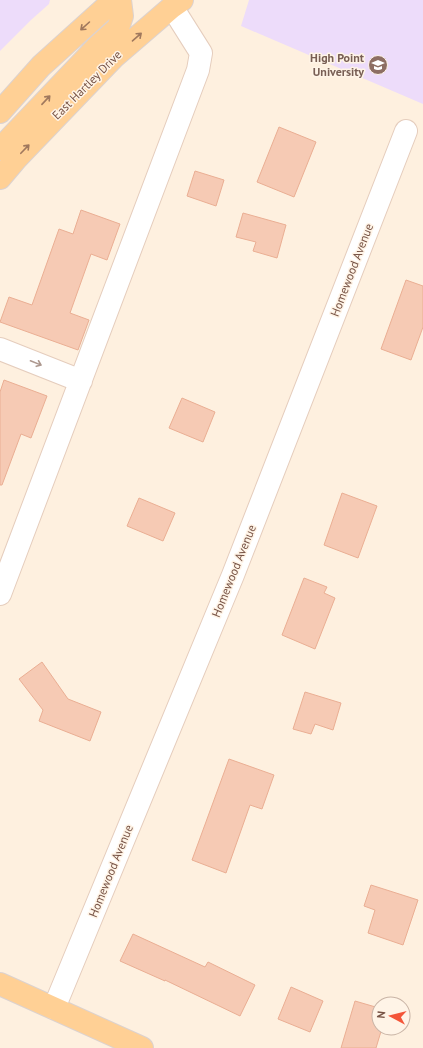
<svg xmlns="http://www.w3.org/2000/svg" width="423" height="1048" font-family="'PT Sans',sans-serif">
  <style>
    .education { fill: #eddcfa }
    .building { fill: #f6cab4; stroke: #eaae93 }
    .lines { fill: none; stroke-linecap: round; stroke-linejoin: round }
    .minor-casing { stroke: #e5cdbd; stroke-width: 24 }
    .major-casing { stroke: #dcd2cf; stroke-width: 24 }
    .minor { stroke: #fff; stroke-width: 22 }
    .major { stroke: #ffd095; stroke-width: 22 }
    .oneway { stroke: #a0785d }
    .oneway2 { stroke: #ad988f }
    .labels { text-anchor: middle; stroke-width: 3; stroke-linejoin: round; paint-order: stroke }
    .education-label { font-size: 12px; font-weight: bold; fill: #785e54; stroke: #fff4e7; text-anchor: end }
    .street-label { font-size: 12px; fill: #775345; stroke: #fff4e7 }
  </style>
  <rect width="100%" height="100%" fill="#fef0df"/>
  <path class="education" d="M0 0H50L49 4 31 20 0 51Z
    M249 0H423V104L241 26Z"/>
  <path class="building" d="M279 127 316 142 294 197 257 182Z
    M195 171 224 180 216 206 187 196Z
    M81 210 120 224 107 260 91 254 70 313 89 320 78 350 0 322 9 297 32 305 59 229 73 234Z
    M243 213 286 225 277 258 253 251 256 242 236 237Z
    M406 280 423 286V327L411 360 381 349Z
    M4 380 47 396 31 438 21 434 2 485H0V392Z
    M182 398 215 412 203 442 169 428Z
    M342 493 377 506 358 558 324 545Z
    M139 498 175 513 163 541 127 526Z
    M304 578 327 587 324 593 335 598 315 649 282 635Z
    M42 662 68 699 101 712 90 741 39 721 43 710 19 679Z
    M305 692 341 703 333 730 315 724 311 734 293 729Z
    M229 759 274 775 262 809 250 805 226 873 192 860Z
    M371 885 418 900 403 945 368 933 375 910 364 906Z
    M133 934 205 967 208 962 255 985 240 1016 165 980V981L120 961Z
    M291 987 323 1001 310 1032 278 1019Z
    M355 1001 379 1008V1028H382L376 1048H341Z"/>
  <g class="lines">
    <defs>
      <path id="minor" d="M0 349 81 381
        M0 594 198 70 201 53 172 7
        M54 1008 233 575 406 131"/>
      <path id="major" d="M0 112 41 66 114 0
        M0 149 96 48 118 28 122 16 120 0
        M0 178 16 159 114 57 172 7 182 0
        M0 984 142 1048"/>
    </defs>
    <use href="#minor" class="minor-casing"/>
    <use href="#major" class="major-casing"/>
    <use href="#minor" class="minor"/>
    <use href="#major" class="major"/>
  </g>
  <defs><path id="oneway-shaft" d="M-6 0H5M1.5-3L5.5 0L1.5 3" fill="none" stroke-width="1.6" stroke-linecap="round" stroke-linejoin="round"/></defs>
  <g class="oneway">
    <use href="#oneway-shaft" transform="translate(85 26) rotate(138)"/>
    <use href="#oneway-shaft" transform="translate(137 37) rotate(-41)"/>
    <use href="#oneway-shaft" transform="translate(46 100) rotate(-47)"/>
    <use href="#oneway-shaft" transform="translate(25 149) rotate(-46)"/>
  </g>
  <use class="oneway2" href="#oneway-shaft" transform="translate(36 363) rotate(22)"/>
  <defs>
    <symbol id="university-disc" viewBox="-11 -11 22 22"><circle r="9.5" fill="#8d6e63" stroke="#fff4e7"/><path d="M0-5L7-2L0 1L-7-2ZM-4 1L0 2.5L4 1V4Q0 6-4 4Z" fill="#fff"/></symbol>
  </defs>
  <g fill-rule="evenodd">
    <use href="#university-disc" x="367" y="54" width="22" height="22"/>
  </g>
  <g class="labels">
    <g class="education-label">
      <text x="364" y="62">High Point<tspan x="364" dy="14">University</tspan></text>
    </g>
    <g class="street-label">
      <text transform="translate(87 85) rotate(-45)" y="4">East Hartley Drive</text>
      <text transform="translate(352 270) rotate(-69)" y="4">Homewood Avenue</text>
      <text transform="translate(234 571) rotate(-68)" y="4">Homewood Avenue</text>
      <text transform="translate(111 871) rotate(-68)" y="4">Homewood Avenue</text>
    </g>
  </g>
  <g transform="translate(391 1016) rotate(277)"><circle r="19" fill="#fff4e7" stroke="#c9b4a6"/>
  <path d="M0-3L7 15L0 10L-7 15Z" fill="#f45538"/>
  <text y="-6" font-size="11" font-weight="bold" text-anchor="middle" fill="#775345">N</text>
  </g>
</svg>
